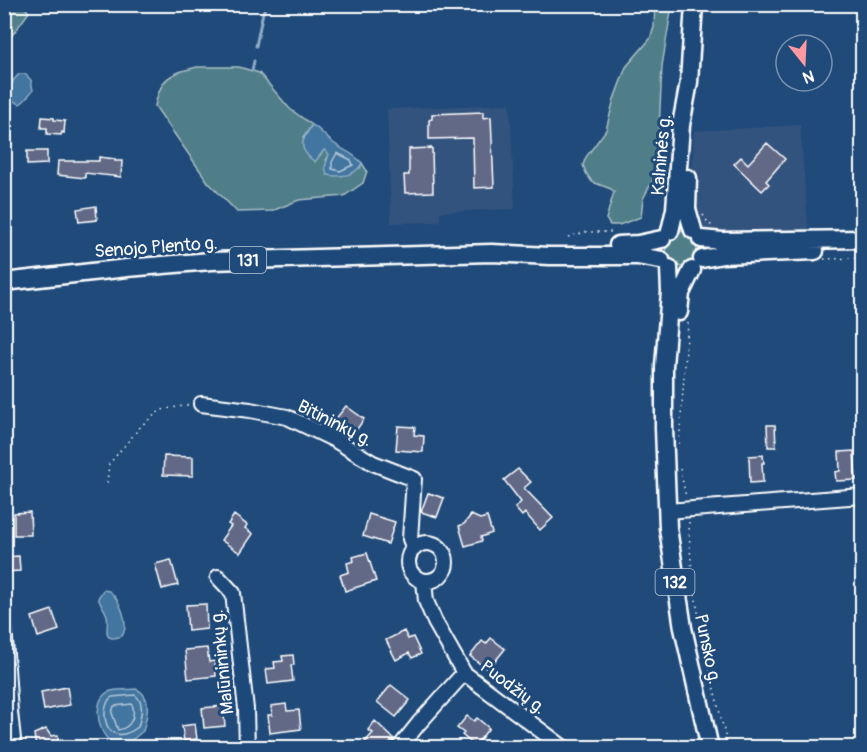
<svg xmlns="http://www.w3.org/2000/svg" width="867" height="752" font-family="Pangolin,sans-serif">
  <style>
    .built { fill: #33537e }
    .green { fill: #507e88; stroke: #a8bec4; stroke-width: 1.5 }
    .water { fill: #42759f; stroke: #8eacc5; stroke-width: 1.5 }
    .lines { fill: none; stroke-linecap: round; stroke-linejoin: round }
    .shore { stroke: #b3c8d9; stroke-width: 1.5 }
    .stream { stroke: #8eacc5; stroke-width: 3 }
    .building { fill: #626987; stroke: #fff; stroke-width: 1.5 }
    .minor-casing { stroke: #fff; stroke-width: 18 }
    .major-casing { stroke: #fff; stroke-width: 21 }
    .path { stroke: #fff; stroke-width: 1.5; stroke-dasharray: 1.5 4.5; stroke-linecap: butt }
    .minor { stroke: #1f4a7a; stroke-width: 14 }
    .major { stroke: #1f4a7a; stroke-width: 16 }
    .labels { text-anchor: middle; stroke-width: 6; stroke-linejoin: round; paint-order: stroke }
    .shield { fill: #1f4a7a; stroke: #bcc9d7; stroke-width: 1.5 }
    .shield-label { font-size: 16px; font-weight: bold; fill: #fff }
    .street-label { font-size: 18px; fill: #fff; stroke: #1f4a7a }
  </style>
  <rect width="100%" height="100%" fill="#1f4a7a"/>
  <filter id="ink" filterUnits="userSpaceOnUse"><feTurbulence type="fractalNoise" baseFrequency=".0167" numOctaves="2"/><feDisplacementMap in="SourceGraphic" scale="12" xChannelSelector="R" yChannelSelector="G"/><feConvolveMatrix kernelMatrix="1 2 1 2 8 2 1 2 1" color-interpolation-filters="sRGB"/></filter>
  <g filter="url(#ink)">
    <path class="built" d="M510 104 515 209 440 212V222L391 223 387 109Z
      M800 125 809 238 709 233 694 216 692 172 694 131Z"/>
    <path class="green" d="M5 4 22 5 29 12 5 45Z
      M655 5H672L662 66 657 172 643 199 641 217 619 225H610L606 219 614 192 611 189 592 182 586 173 583 165 586 157 606 130 614 99 626 67 650 39 654 27Z
      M197 67H239L259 73 290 109 312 125 303 138 315 161 324 150 330 154 326 160 360 168 362 163 367 171 363 183 344 196 299 200 272 211 237 212 208 182 155 106C161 76 170 74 197 67Z
      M681 230 694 237 697 250 693 263C679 271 663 265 666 247 667 242 670 238 673 233Z"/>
    <path class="water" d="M19 74H25L31 80 33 90 24 101 20 104 13 101 8 93 13 81Z
      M312 125C320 129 324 136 331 141 341 150 353 152 362 163 355 177 339 177 327 175L325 167 329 154 324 150 315 162C297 149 301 141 312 125Z
      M103 590 109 591C120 599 130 624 122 636 99 644 110 626 107 616 105 609 100 604 98 598Z
      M136 689C153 696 147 717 143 731 138 735 131 742 124 744 101 750 91 708 104 695 111 688 128 690 136 689Z"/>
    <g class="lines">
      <path class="shore" d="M337 153 351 160 353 165 340 171 332 169V162Z
        M135 695C145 702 141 717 138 727 104 752 98 707 112 697Z
        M132 704C136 716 131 728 118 730L112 713 114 706Z"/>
      <path class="stream" d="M256 46 263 12 267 4
        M252 71 254 61"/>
    </g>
    <path class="building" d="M483 112V118L491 117 494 187 474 188 473 138 429 139V120L432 119V114Z
      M42 117 54 118V120L65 121 64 133 62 132 61 135 47 134V128H41Z
      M767 143 785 159 766 181 769 184 762 191 734 164 741 157 748 164Z
      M432 148 433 192 405 193 404 175H409V149Z
      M27 151H47V164L27 165Z
      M99 157 115 159V161H122L121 177 85 173V178L57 175 58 161H99Z
      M96 206 97 220 79 222 77 209Z
      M346 406 364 419 353 435 334 421Z
      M767 425H775L776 447H768Z
      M398 426 415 427 414 435 424 436 423 452 396 450Z
      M854 451 856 480 836 481 835 472 840 471 839 452Z
      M763 455 764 463H762L763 482 750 483 749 456Z
      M164 456 193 457V476L163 475Z
      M518 469 531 482 524 488 553 518 540 530 525 513 522 516 515 508 521 502 504 480Z
      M428 493 444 498 437 517 421 512Z
      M30 512 31 535H14V513Z
      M369 514 395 522 388 544 363 536Z
      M234 515 247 525 245 528 253 534 240 553 221 540 231 526 228 524Z
      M471 515 480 519 487 517 492 533 481 537 482 541 465 546 459 526 464 524Z
      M367 553 376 581 345 591 340 575 349 572 347 563 354 561 353 557Z
      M19 556 20 571 4 572V557Z
      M171 560 178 585 162 589 155 564Z
      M206 604 207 629 188 631 186 605Z
      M52 610 59 630 38 637 32 617Z
      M404 631 408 639 413 637 421 654 412 658 409 653 396 660 386 640Z
      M491 638 505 649 488 670 470 656 482 641 486 644Z
      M207 648 209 662 215 661 216 676 188 679 185 650Z
      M293 655 294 665H291L293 681 268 684 266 669 275 668 274 662 283 661 282 656Z
      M391 685 410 700 396 717 377 702Z
      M67 687 70 705 44 710 41 692Z
      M286 704 287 711 299 710 301 729 270 733 268 715H272L271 706Z
      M223 706 225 726 204 728 202 708Z
      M467 716 474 721 477 718 489 728 475 746 462 735 464 733 457 728Z
      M375 721 394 739 386 747H371L365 742 373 733 368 730Z
      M195 724 197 739 184 741 182 726Z
      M46 729 51 736 58 735 59 747H36L34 734Z"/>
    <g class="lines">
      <defs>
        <path id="minor" d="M201 404 250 410 287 417 335 440 373 463 414 479 410 539 414 549
          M667 511 862 496
          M408 562a19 19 0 1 1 38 0a19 19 0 1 1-38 0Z
          M218 577 233 593 246 709 247 748
          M424 581 426 601 435 622 464 673 564 748
          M4 625 10 712 14 748
          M399 748 419 723 464 673"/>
        <path id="major" d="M688 178 687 209 693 230
          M670 231 675 209 681 125 689 82 694 4
          M701 239 723 241 862 239
          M618 245 638 244 662 239
          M702 259 723 255 815 251
          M669 268 670 292 664 366V429L668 528 683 628 710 748
          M4 282 127 268 211 261 492 253 549 256H638L661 260
          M679 312 681 293 692 270"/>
      </defs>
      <use href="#minor" class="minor-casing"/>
      <use href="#major" class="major-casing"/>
      <path class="path" d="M703 215 709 224 713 226
        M568 237 586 232H615
        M824 259 862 258
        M679 444 688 323
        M680 469 686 497
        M107 483 109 464 142 425 161 410 188 405
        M689 522C690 599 711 674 728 748"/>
      <use href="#minor" class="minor"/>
      <use href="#major" class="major"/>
    </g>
  </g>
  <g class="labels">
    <g class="shield">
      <rect x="230" y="247" width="36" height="26" rx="4.5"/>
      <rect x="655.5" y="569" width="39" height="26" rx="4.5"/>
    </g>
    <g class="shield-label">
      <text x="248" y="266">131</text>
      <text x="675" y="588">132</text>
    </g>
    <g class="street-label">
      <text transform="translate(661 155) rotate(-85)" y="6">Kalninės g.</text>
      <text transform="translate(156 247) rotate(-4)" y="6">Senojo Plento g.</text>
      <text transform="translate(335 423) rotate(27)" y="6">Bitininkų g.</text>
      <text transform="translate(708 649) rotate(78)" y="6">Punsko g.</text>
      <text transform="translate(222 662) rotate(-96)" y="6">Malūnininkų g.</text>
      <text transform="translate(513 687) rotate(37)" y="6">Puodžių g.</text>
    </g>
  </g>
  <rect width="867" height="752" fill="none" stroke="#1f4a7a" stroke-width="24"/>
  <rect x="12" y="12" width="843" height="728" fill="none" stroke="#fff" stroke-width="2" filter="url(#ink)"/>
  <g transform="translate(804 63) rotate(162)"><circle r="28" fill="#1f4a7a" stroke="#7992af" stroke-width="1.5"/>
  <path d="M0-4.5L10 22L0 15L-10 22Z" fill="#ff9aa2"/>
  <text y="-9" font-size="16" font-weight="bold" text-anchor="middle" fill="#ffffff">N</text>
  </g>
</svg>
